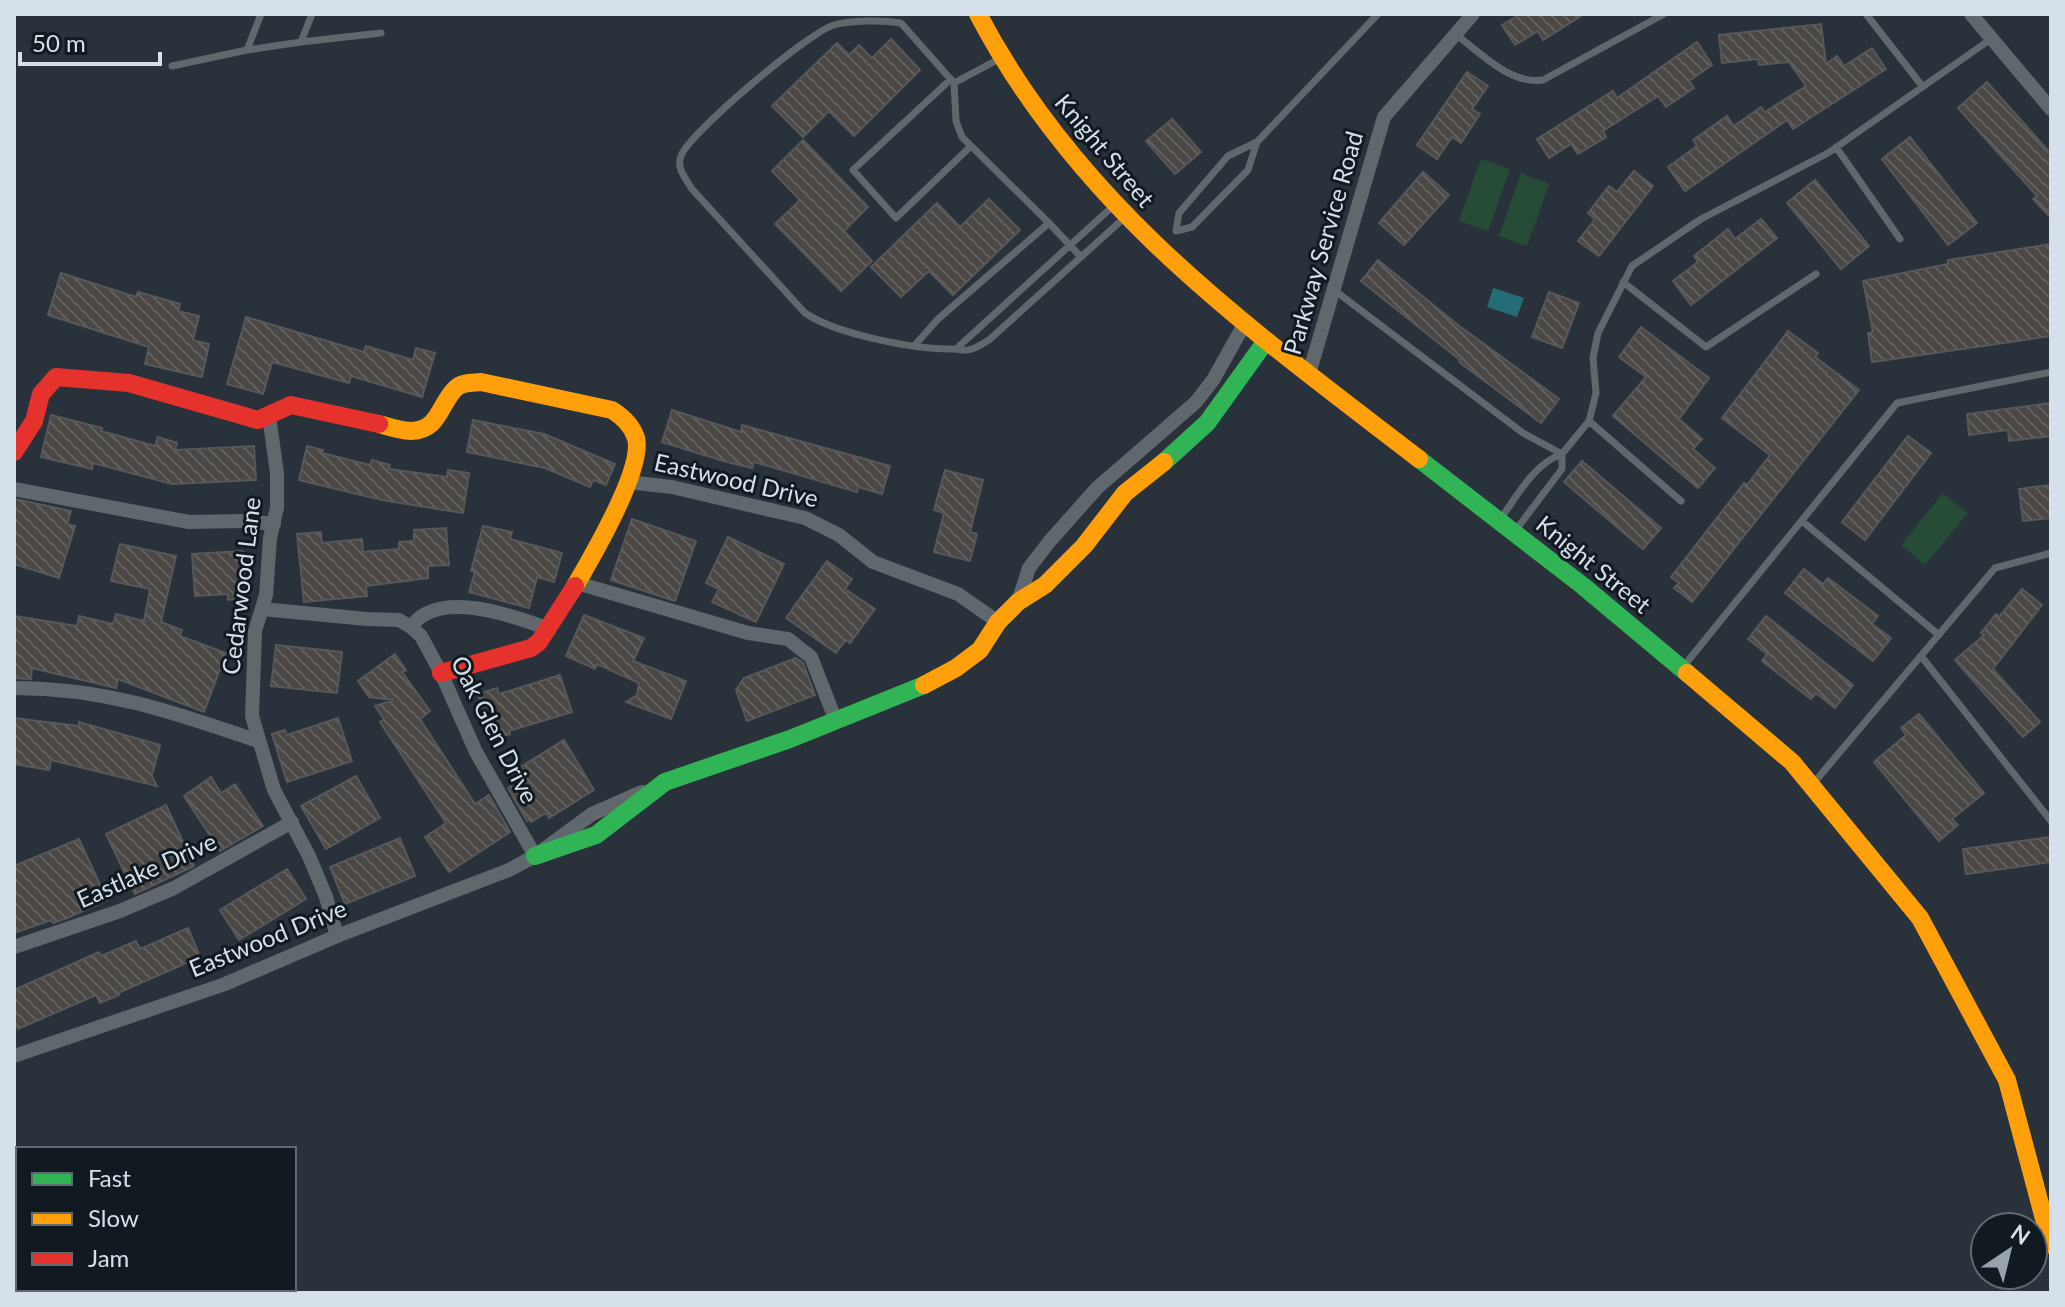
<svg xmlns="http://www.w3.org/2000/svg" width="2065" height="1307" font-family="Lato,sans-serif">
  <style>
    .pitch { fill: #264b37 }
    .water { fill: #246d76 }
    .building { fill: url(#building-back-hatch); stroke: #57585a; stroke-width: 2 }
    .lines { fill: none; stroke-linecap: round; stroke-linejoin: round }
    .lane { stroke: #60686e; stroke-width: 7 }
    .street { stroke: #60686e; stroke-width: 14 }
    .fast { stroke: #30b455; stroke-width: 18 }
    .slow { stroke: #ff9f0a; stroke-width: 18 }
    .jam { stroke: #e5322d; stroke-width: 18 }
    .labels { text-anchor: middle; stroke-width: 6; stroke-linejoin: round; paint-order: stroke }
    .street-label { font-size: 24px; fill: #d5e0ea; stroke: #121a21 }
  </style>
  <defs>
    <pattern id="building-back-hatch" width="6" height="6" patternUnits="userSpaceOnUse" patternTransform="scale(2)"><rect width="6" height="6" fill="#4a4744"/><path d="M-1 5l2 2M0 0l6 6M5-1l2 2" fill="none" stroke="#63615f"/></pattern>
  </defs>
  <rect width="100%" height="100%" fill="#29323b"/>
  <path class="pitch" d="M1481 159 1510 169 1488 231 1459 221Z
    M1521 173 1549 184 1527 246 1499 236Z
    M1943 493 1968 513 1925 565 1901 545Z"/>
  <path class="water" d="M1493 288 1524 298 1517 317 1487 307Z
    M18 1260V1289H159L171 1293H14V1261Z"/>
  <path class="building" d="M1521 14H1584L1543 40 1538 31 1515 45 1502 25Z
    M1821 24 1826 64 1837 56 1844 66 1872 48 1886 69 1793 129 1787 120 1685 191 1668 167 1697 146 1693 140 1727 116 1734 126 1761 107 1765 112 1806 86 1789 62 1759 65 1758 59 1722 63 1719 35Z
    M891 39 920 70 854 136 829 111 803 137 772 106 837 43 849 55 859 45 872 58Z
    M1697 42 1712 65 1689 81 1694 88 1666 107 1658 96 1603 131 1606 137 1578 154 1571 144 1549 158 1537 139 1613 91 1617 98Z
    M1467 72 1488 86 1472 109 1480 114 1461 143 1452 137 1437 159 1417 145Z
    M1987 82 2051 154V218L2033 199 2037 196 1958 108Z
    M1172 119 1201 152 1175 174 1146 141Z
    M1910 137 1977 223 1948 245 1882 159Z
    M803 140 868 207 844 231 872 261 841 291 775 224 800 200 772 171Z
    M1634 171 1653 186 1599 256 1578 241 1595 219 1588 213 1609 186 1617 192Z
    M1423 172 1449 195 1404 245 1379 223Z
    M1815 180 1869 246 1841 269 1787 203Z
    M989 199 1020 230 953 295 929 271 901 297 871 267 937 203 960 227Z
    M1761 219 1777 238 1691 305 1673 281 1698 262 1694 256 1728 229 1735 239Z
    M2051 244V336L1872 362 1868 333 1873 332 1863 281 1948 264V260Z
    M1378 260 1458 325 1559 399 1541 423 1459 362 1460 360 1361 281Z
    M61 273 136 297 138 292 180 304 178 311 199 316 193 340 209 344 202 377 145 364 149 347 48 315Z
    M1549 292 1579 303 1562 348 1532 337Z
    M246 317 364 352 366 346 413 360 416 348 435 353 422 397 351 376 349 383 272 362 263 394 227 384Z
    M1641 327 1709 378 1679 419 1702 439 1693 449 1715 468 1698 488 1613 416 1646 377 1619 357Z
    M1788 331 1818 353 1815 357 1859 390 1692 602 1674 588 1679 583 1671 577 1744 483 1747 485 1770 455 1722 418Z
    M2051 403V436L2009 441 2008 430 1969 435 1967 414Z
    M672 410 741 432 742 425 890 466 882 494 858 487 857 492 754 462 752 468 727 462 662 442Z
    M51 415 102 428 101 431 155 446 158 437 177 443 175 450 254 446 256 480 172 484 93 463 92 469 41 457Z
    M473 420 544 434 615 464 606 485 593 480 590 487 545 468 467 452Z
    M1908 436 1931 453 1865 540 1842 522Z
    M307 446 323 450 322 453 370 465 372 460 390 465 389 469 447 477 448 470 469 473 463 513 382 500 299 480Z
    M1582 461 1661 528 1643 549 1564 482Z
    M945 470 983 480 970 532 977 534 970 561 934 552 944 513 934 510Z
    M2051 485V518L2023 521 2019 489Z
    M15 499 71 511 67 524 75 526 59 578 14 564Z
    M632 519 696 541 675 601 611 580Z
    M483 526 512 532 510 539 562 553 554 582 537 577 529 608 469 592 475 572 471 571Z
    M446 528 449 565 428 566V578L366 586 367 596 304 602 297 534 321 532 322 543 362 539 363 552 399 549V542L414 541V530Z
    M728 537 784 564 756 622 712 602 719 589 706 583Z
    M120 544 176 556 161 622 182 630 180 636 226 653 204 712 118 679 116 688 32 668 31 679 14 678V616L77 626 79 616 113 624 116 614 144 621 150 589 111 581Z
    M243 551 247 598 228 600V594L195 596 192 554Z
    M827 561 852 579 845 589 875 609 850 643 846 640 836 653 786 618Z
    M1804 569 1823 584 1828 578 1878 616 1872 624 1891 638 1873 661 1785 593Z
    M2022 589 2042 605 1993 669 2040 722 2023 737 1955 660 1984 635 1981 633 1996 614 1999 617Z
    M584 615 644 638 633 661 686 681 671 719 626 702 637 695 639 683 597 664 595 669 566 656Z
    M1766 616 1853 685 1835 708 1816 693 1811 699 1762 661 1767 654 1748 639Z
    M276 645 342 652 337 693 271 686Z
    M395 654 406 670 402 672 430 711 420 719 475 804 489 795 510 832 449 872 425 837 446 823 380 722 384 719 375 706 394 700 369 697 358 681Z
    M796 658 803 663 815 695 747 721 736 690 744 678Z
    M560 675 572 712 509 731 510 734 493 740 478 694 497 688 499 694Z
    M1919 714 1984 793 1952 819 1958 825 1939 841 1874 762 1906 735 1901 728Z
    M14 718 79 726V722L160 745 153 772 151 774 157 786 51 760 49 770 14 764Z
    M338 718 352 761 287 782 272 734 285 730 287 735Z
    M564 740 594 790 549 818 546 813 531 822 529 819 527 821 508 788 525 778 519 768Z
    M356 776 380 818 326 849 301 806Z
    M211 777 221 793 235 784 263 826 220 851 184 796Z
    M166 805 194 866 135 894 106 834Z
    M2051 837V862L1966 874 1963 849Z
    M400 838 415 876 345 904 330 867Z
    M79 839 107 900 67 918 53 923 51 920 14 933V866Z
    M287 869 306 899 239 940 220 910Z
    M188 928 200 957 118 993 119 995 100 1003 96 995 18 1029 14 1020V990L99 952 101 956 136 941 140 949Z"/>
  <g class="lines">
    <path class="lane" d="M261 14 247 50 301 42 312 14
      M1866 14 1923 87
      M1455 34C1481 53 1510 85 1543 80L1664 14
      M301 42 381 33
      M172 66 247 50
      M951 79 853 170 896 218 971 146
      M954 83 999 59
      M1257 142 1248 170 1192 227 1176 231 1179 213 1228 156 1257 142 1378 14
      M1836 147 1900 239
      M1112 207 956 349C970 353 977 347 989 340L1123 219
      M1049 223 1081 257
      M1623 282 1706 347 1816 274
      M1334 290 1523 433 1562 454 1589 421 1596 393 1593 358 1598 333 1632 266 1701 219 1828 153 1991 39
      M914 346 938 319 1049 223 962 137 956 121 954 83 901 23C884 20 851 20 834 25 809 32 689 133 681 156 676 168 686 179 692 189L805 313C838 335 917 350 956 349
      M1589 421 1681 501
      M1499 521C1516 498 1534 463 1562 454V469L1515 531
      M1802 521 1939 635
      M1921 656 2051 821
      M1683 667 1897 403 2051 372
      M1812 785 1995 568 2051 553"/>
    <path class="street" d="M1971 14 2051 109
      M1309 374 1384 117 1473 14
      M269 416 277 473V508L270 538 266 595 255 631 252 716 274 790 309 856 326 897 337 936
      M628 482 672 487 805 518 839 535 873 562 958 594 998 622
      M14 489 189 522 244 521 274 524
      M577 583 748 633 788 639 811 657 836 721
      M1018 602 1029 568 1049 542 1097 488 1196 402 1213 380 1245 323
      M262 609 367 619 399 620 411 627 421 636 441 673 476 752 535 856
      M411 627C438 588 514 616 549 629
      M14 688C105 688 173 712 258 741
      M14 947 120 911 174 888 292 822
      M14 1056 225 984 337 936 509 870 535 856 592 814 642 792"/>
    <path class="fast" d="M1419 459 1583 586 1687 673
      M1164 462 1207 423 1266 341
      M535 856 596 835 665 782 790 739 924 685"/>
    <path class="slow" d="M978 14C1080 209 1249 328 1419 459
      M379 424C389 427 401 431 411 431 440 430 439 404 456 388 462 382 473 383 481 382L612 410C623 417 632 425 636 438 644 468 592 557 575 586
      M1687 673 1792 762 1920 918 2007 1080 2051 1245
      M924 685 956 668 980 650 998 622 1018 602 1045 585 1084 546 1125 493 1164 462"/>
    <path class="jam" d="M14 452 34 421 41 394 56 377 129 383 258 420 291 405 379 424
      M441 673 531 648 539 642 575 586"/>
  </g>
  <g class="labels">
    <g class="street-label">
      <text transform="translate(1104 151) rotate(50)" y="8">Knight Street</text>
      <text transform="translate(1324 243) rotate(-74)" y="8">Parkway Service Road</text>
      <text transform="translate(736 481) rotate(13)" y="8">Eastwood Drive</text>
      <text transform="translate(1593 565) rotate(39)" y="8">Knight Street</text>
      <text transform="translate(242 586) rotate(-83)" y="8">Cedarwood Lane</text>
      <text transform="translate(494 730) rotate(63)" y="8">Oak Glen Drive</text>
      <text transform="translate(147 871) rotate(-24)" y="8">Eastlake Drive</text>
      <text transform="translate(268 939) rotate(-22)" y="8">Eastwood Drive</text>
    </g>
  </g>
  <rect width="2065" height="1307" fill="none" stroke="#d5e0ea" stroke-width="32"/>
  <rect x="16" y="1147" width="280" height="144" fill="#121a21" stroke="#606971" stroke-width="2"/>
  <rect x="32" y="1173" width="40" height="12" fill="#30b455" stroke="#606971" stroke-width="2"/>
  <text x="88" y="1187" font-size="24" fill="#d5e0ea">Fast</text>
  <rect x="32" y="1213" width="40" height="12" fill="#ff9f0a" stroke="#606971" stroke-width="2"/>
  <text x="88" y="1227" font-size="24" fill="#d5e0ea">Slow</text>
  <rect x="32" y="1253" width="40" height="12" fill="#e5322d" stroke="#606971" stroke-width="2"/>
  <text x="88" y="1267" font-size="24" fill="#d5e0ea">Jam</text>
  <g transform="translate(2009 1251) rotate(35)"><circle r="38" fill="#121a21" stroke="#606971" stroke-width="2"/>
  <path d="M0-6L14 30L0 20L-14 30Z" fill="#99a3ad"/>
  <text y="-12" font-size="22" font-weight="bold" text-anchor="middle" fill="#d5e0ea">N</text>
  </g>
  <path d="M20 52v12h140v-12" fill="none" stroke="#d5e0ea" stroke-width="4"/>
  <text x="32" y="52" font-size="24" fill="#d5e0ea" stroke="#121a21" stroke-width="6" paint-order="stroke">50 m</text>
</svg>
